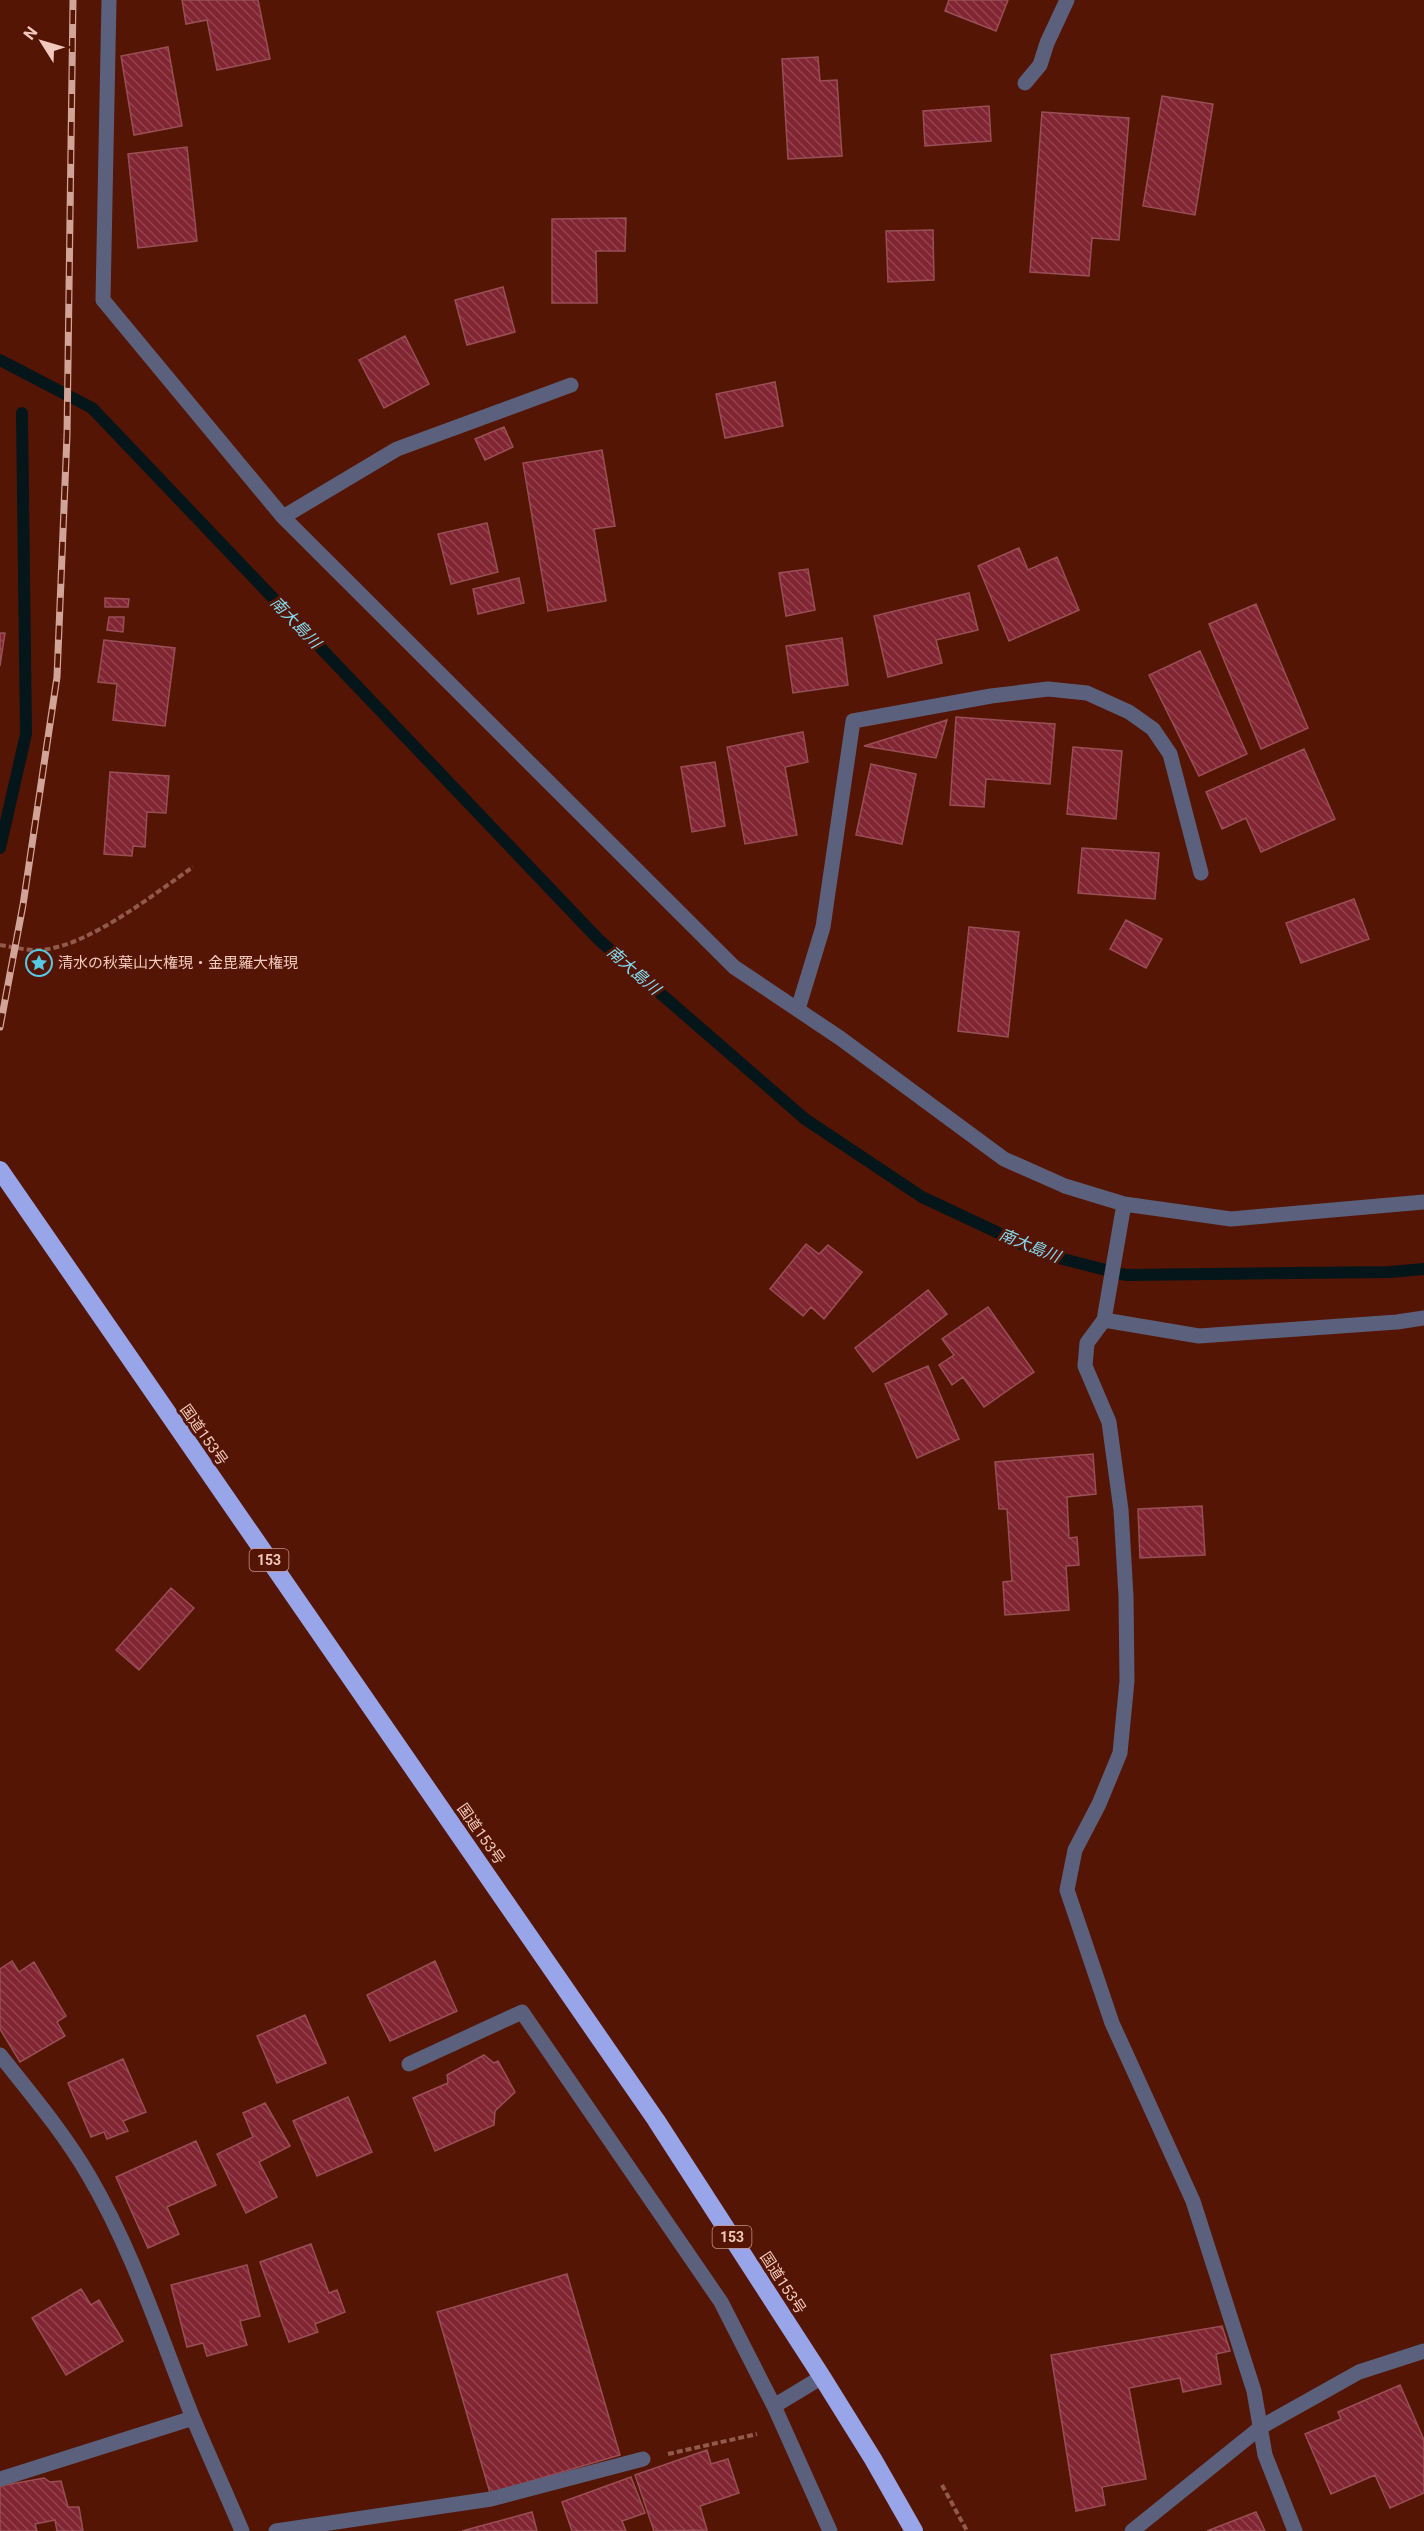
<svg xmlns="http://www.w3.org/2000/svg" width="1424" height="2531" font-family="Roboto,'Noto Sans JP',sans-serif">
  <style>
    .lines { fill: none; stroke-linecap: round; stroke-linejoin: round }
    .stream { stroke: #05161a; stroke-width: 12 }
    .building { fill: url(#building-back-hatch); stroke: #984f55; stroke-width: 1.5 }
    .path { stroke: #915a4b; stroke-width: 4; stroke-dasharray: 6 3; stroke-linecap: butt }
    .lane { stroke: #5b617c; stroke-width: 15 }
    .street { stroke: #5b617c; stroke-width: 15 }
    .highway { stroke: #98a5e8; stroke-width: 18 }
    .rail-casing { stroke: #d2a498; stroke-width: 7 }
    .rail { stroke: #551504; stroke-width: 4.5; stroke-dasharray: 14; stroke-linecap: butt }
    .labels { text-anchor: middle; stroke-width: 6; stroke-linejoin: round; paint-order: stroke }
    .shield { fill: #551504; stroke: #c39386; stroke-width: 1.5 }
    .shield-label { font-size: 14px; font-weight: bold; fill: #f2c9be }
    .poi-label { font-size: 15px; fill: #f2c9be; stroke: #551504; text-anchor: start }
    .street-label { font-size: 15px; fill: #f2c9be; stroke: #551504 }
    .water-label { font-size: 16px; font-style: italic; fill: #82def5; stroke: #551504 }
  </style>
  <defs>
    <pattern id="building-back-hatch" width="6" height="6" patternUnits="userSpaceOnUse" patternTransform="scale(1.5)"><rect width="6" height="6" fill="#812533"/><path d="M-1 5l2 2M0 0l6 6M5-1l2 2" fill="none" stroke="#93434f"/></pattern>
  </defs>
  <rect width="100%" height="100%" fill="#551504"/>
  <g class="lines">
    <path class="stream" d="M0 360 92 408 599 940 805 1119 922 1197 1043 1254 1126 1275 1390 1272 1424 1269
      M0 848 26 734 22 413"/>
  </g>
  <path class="building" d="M182 0H258L270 59 217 70 207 20 186 24Z
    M949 0H1008L996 31 945 11Z
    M168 47 182 126 134 135 121 56Z
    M818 57 820 81 837 80 842 156 788 159 782 59Z
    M1162 96 1213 104 1195 215 1143 206Z
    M989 106 991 141 925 146 923 111Z
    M1042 112 1129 118 1119 240 1092 238 1089 276 1030 272Z
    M187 147 197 241 138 248 128 154Z
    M626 218 625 251H596L597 303H552V219Z
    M933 230 934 280 888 282 886 231Z
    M503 287 515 332 467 345 455 300Z
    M405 336 429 384 384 408 359 360Z
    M775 382 783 426 725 438 716 394Z
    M504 427 513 447 485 460 475 439Z
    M602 450 615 526 594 529 606 601 548 611 523 463Z
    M487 523 498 572 451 584 438 534Z
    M1019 548 1028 570 1057 557 1079 610 1009 641 978 566Z
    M808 569 815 610 786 616 779 573Z
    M519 578 524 603 478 614 473 589Z
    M969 593 978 630 936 640 942 663 888 677 874 616Z
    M105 598 129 599 128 607H105Z
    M1256 604 1308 728 1261 749 1209 624Z
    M109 617H124L123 632 107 630Z
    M0 633H5L0 666Z
    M842 638 848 685 793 693 786 646Z
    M104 640 175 648 165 726 113 720 117 684 98 682Z
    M1200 651 1247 754 1199 776 1149 675Z
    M956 717 1055 724 1050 784 986 779 984 807 950 805Z
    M947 720 936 758 864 746Z
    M803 732 808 762 785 767 797 835 745 844 727 747Z
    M1073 747 1122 751 1116 819 1067 814Z
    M1304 749 1335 819 1261 852 1246 818 1222 829 1206 792Z
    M715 762 725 826 692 832 681 767Z
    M871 764 916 774 902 844 856 835Z
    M110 772 169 776 166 813 147 812 145 847 133 846 132 856 104 854Z
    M1082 848 1159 853 1155 899 1078 893Z
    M1354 899 1369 939 1301 963 1286 923Z
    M1126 920 1162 939 1146 968 1110 949Z
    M969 927 1019 932 1008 1037 958 1031Z
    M806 1244 819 1254 828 1245 862 1272 824 1319 811 1307 803 1316 770 1289Z
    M928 1290 947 1314 873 1372 855 1348Z
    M988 1307 1034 1372 984 1407 963 1377 952 1385 939 1365 954 1355 942 1339Z
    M928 1366 959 1439 917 1458 885 1384Z
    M1093 1454 1096 1494 1067 1497 1069 1538 1077 1537 1079 1565 1066 1566 1069 1610 1005 1615 1003 1582 1012 1581 1007 1509H999L995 1462Z
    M1202 1506 1205 1555 1140 1558 1138 1509Z
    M171 1588 194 1608 139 1670 116 1650Z
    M12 1961 19 1972 34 1962 66 2016 57 2022 65 2036 20 2062 0 2029V1969Z
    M435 1961 457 2011 390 2041 367 1995Z
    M305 2015 326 2063 277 2083 257 2036Z
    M484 2055 494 2063 498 2061 515 2092 495 2111 494 2125 435 2151 413 2098 448 2083 447 2075Z
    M123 2059 146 2112 123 2121 128 2131 107 2139 104 2132 91 2137 68 2083Z
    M348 2097 372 2152 317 2176 293 2121Z
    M265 2103 290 2146 259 2162 277 2197 246 2213 217 2154 253 2137 243 2113Z
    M196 2141 216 2185 167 2207 179 2234 148 2248 116 2177Z
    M311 2244 329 2293 337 2290 345 2312 315 2324 318 2332 289 2342 260 2262Z
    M247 2265 260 2316 240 2321 247 2345 207 2356 203 2343 187 2347 171 2285Z
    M567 2274 620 2455 490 2493 437 2312Z
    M81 2289 91 2305 99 2300 123 2341 66 2375 32 2318Z
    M1222 2326 1230 2351 1216 2354 1221 2384 1183 2392 1180 2378 1129 2388 1146 2479 1102 2487 1105 2505 1076 2511 1051 2355Z
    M1400 2385 1424 2440V2493L1390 2508 1375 2475 1331 2494 1305 2434 1341 2419 1338 2412Z
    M707 2450 711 2464 728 2459 739 2493 700 2506 707 2530 654 2531 635 2475Z
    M631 2477 645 2513 622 2521 626 2531H572L562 2502Z
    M44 2478 50 2482 61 2481 68 2507H79L83 2531H57L55 2520 35 2524 37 2531H0V2486Z
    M532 2512 537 2531H462Z
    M1256 2512 1265 2531H1207Z"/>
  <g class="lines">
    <path class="path" d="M0 945C13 947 28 951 41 950 89 946 154 894 193 867
      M668 2454 757 2434
      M942 2485 967 2531"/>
    <path class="lane" d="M1025 83 1040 65 1047 43 1067 0
      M798 1009 823 927 853 721 991 696 1048 689 1087 693 1129 712 1153 729 1170 754 1201 873
      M276 2531 491 2499 643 2459"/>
    <path class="street" d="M109 0 103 300 283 517 734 967 840 1038 1004 1159 1065 1186 1124 1204 1231 1219 1424 1202
      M283 517 397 449 571 385
      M1124 1204 1104 1320 1087 1343 1085 1366 1109 1422 1121 1510 1126 1596 1127 1681 1120 1753 1099 1804 1075 1850 1067 1890 1112 2023 1193 2201 1254 2391 1265 2455 1295 2531
      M1104 1320 1199 1336 1397 1322 1424 1318
      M0 2055C31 2094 64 2133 89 2176 134 2253 160 2336 193 2418 209 2456 226 2493 242 2531
      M409 2064 522 2012 721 2302 774 2406 822 2377
      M774 2406 830 2531
      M0 2479 193 2418
      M1132 2531 1261 2427 1359 2372 1424 2351"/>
    <path class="highway" d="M0 1170 656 2120 822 2377 873 2459 914 2531"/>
    <defs>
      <path id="rail" d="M0 1027 23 905 57 677 67 435 73 0"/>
    </defs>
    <use href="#rail" class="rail-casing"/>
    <use href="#rail" class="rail"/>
  </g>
  <defs>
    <symbol id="sight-ring" viewBox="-11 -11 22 22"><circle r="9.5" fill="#551504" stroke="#58c9e3" stroke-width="1.5"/><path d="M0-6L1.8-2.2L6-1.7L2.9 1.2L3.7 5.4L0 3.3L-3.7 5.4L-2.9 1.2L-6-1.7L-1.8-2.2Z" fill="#58c9e3"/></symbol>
  </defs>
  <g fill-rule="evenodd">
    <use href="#sight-ring" x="24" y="948" width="30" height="30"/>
  </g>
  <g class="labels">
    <g class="shield">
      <rect x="249.5" y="1549" width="39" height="22" rx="4.5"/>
      <rect x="712.5" y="2226" width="39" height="22" rx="4.5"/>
    </g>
    <g class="shield-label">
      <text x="269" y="1565">153</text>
      <text x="732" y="2242">153</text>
    </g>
    <g class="poi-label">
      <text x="58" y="968">清水の秋葉山大権現・金毘羅大権現</text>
    </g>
    <g class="street-label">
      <text transform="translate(204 1435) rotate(55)" y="5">国道153号</text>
      <text transform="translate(481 1834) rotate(55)" y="5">国道153号</text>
      <text transform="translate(783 2283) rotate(57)" y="5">国道153号</text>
    </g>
    <g class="water-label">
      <text transform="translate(296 622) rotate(46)" y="6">南大島川</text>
      <text transform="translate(634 970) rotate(41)" y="6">南大島川</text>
      <text transform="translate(1030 1245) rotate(22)" y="6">南大島川</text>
    </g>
  </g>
  <g transform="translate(42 42) rotate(307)" stroke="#551504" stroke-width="4.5" paint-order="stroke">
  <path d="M0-4.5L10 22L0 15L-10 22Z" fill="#f2c9be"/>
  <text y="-9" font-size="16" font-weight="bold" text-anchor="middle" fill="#f2c9be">N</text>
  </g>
</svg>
